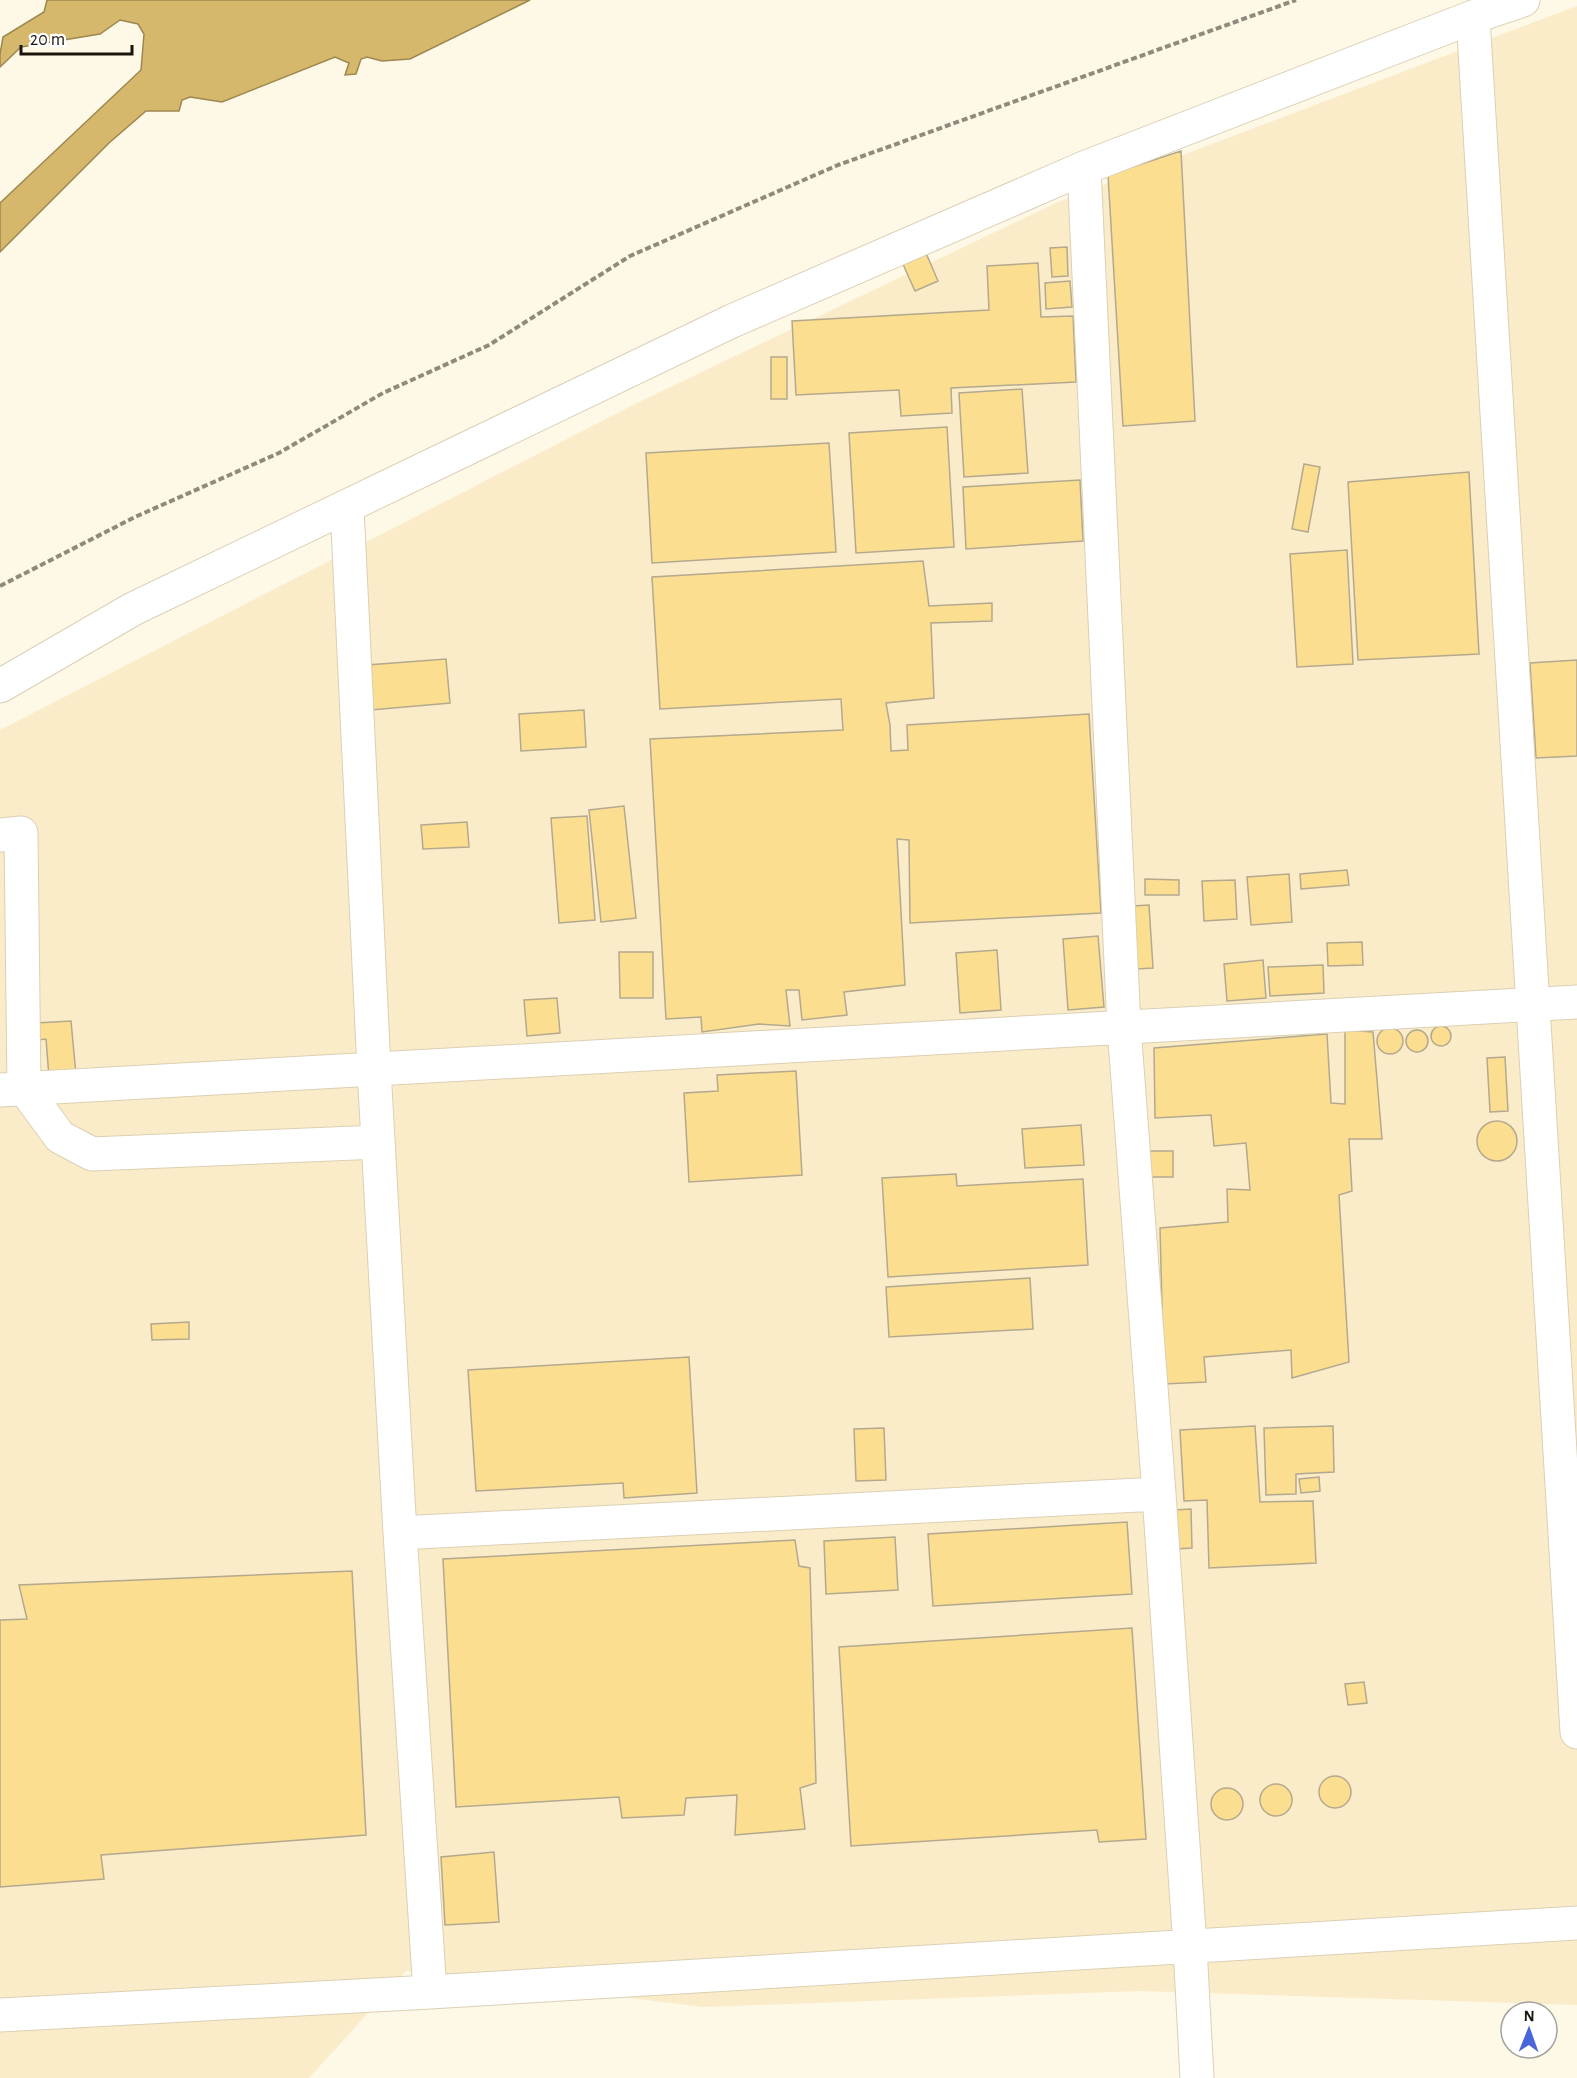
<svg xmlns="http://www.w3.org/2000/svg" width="1577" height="2078" font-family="'Alegreya Sans',sans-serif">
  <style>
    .built { fill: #fbecc9 }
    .water { fill: #d5b86c; stroke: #9d874f; stroke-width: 1.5 }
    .building { fill: #fcde91; stroke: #b3a98e; stroke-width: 1.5 }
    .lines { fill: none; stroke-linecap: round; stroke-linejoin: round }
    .minor-casing { stroke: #dbd0b4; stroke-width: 35 }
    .path { stroke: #8f8a7d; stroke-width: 4; stroke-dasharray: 6 3; stroke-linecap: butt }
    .minor { stroke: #fff; stroke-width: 33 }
  </style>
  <rect width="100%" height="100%" fill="#fef8e7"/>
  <path class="built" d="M1577 6V2005L1141 1991 704 2007 406 1971 309 2078H0V730L637 403 1058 202Z"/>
  <path class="water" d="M47 0H530L410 59 382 61 367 57 361 59 356 74 345 75 349 63 335 57 222 102 190 97 182 100 179 111H146L109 143 0 252V203L141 70 144 34 138 24 120 20 100 34 21 47 0 67V54L3 37 44 12Z"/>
  <path class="building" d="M1181 151 1195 421 1123 426 1108 175Z
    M1067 247 1068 276 1052 277 1050 248Z
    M926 253 938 281 915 291 902 262Z
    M1038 263 1041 317 1073 316 1076 382 951 388 952 413 901 416 899 390 796 395 792 321 989 310 987 266Z
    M1070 281 1072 307 1046 309 1045 283Z
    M771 357H787V399H771Z
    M1022 389 1028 473 964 477 959 393Z
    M947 427 954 547 856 553 849 433Z
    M829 443 836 552 652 563 646 453Z
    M1304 464 1320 467 1308 532 1292 529Z
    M1469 472 1479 654 1358 660 1348 482Z
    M1080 480 1083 541 966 549 963 487Z
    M1347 550 1353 664 1297 667 1290 554Z
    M923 561 929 606 992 603V621L931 623 934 698 886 703 890 725 891 751 908 750 907 725 1089 714 1101 913 910 923 909 840 897 839 905 985 844 992 847 1015 802 1020 799 990H786L790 1026 759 1024 702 1032 701 1017 666 1019 650 739 843 730 841 699 660 709 652 577Z
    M446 659 450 703 371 710 367 665Z
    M1577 660V756L1536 758 1530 663Z
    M584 710 586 747 521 751 519 714Z
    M624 806 636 918 601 922 589 810Z
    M587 816 595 920 559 923 551 818Z
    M467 822 469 847 423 849 421 825Z
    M1347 870 1349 885 1301 889 1300 874Z
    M1289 874 1292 922 1251 925 1247 877Z
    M1145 879 1179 880V895H1145Z
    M1235 880 1237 919 1204 921 1202 881Z
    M1149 905 1153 968 1136 969 1132 906Z
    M1098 936 1104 1007 1068 1010 1063 939Z
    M1362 942 1363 965 1328 966 1327 943Z
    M997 950 1001 1010 960 1013 956 953Z
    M619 952H653V998H620Z
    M1263 960 1266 998 1227 1001 1224 964Z
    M1323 965 1324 993 1270 996 1268 967Z
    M557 998 560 1033 527 1036 524 1000Z
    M71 1021 76 1075 49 1077 46 1039 38 1040 36 1023Z
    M1431 1036a10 10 0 1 1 20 0a10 10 0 1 1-20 0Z
    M1377 1041a13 13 0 1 1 26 0a13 13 0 1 1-26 0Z
    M1345 1030 1373 1032 1382 1139H1349L1352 1191 1339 1195 1349 1362 1292 1378 1291 1350 1204 1357 1206 1382 1164 1384 1160 1228 1228 1222 1227 1189 1250 1190 1246 1143 1214 1146 1211 1115 1155 1118 1154 1048 1327 1034 1331 1103 1345 1104Z
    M1406 1041a11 11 0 1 1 22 0a11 11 0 1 1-22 0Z
    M1505 1057 1508 1111 1490 1112 1487 1058Z
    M796 1071 802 1175 689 1182 684 1093 718 1091 717 1075Z
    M1477 1141a20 20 0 1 1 40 0a20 20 0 1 1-40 0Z
    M1081 1125 1084 1165 1025 1168 1022 1129Z
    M1148 1151H1173V1177H1149Z
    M956 1174 957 1186 1083 1179 1088 1265 888 1277 882 1178Z
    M1030 1278 1033 1329 889 1337 886 1287Z
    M189 1322V1339L152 1340 151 1324Z
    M689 1357 697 1493 624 1498 623 1483 476 1491 468 1370Z
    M1255 1426 1260 1502 1313 1501 1316 1563 1209 1568 1207 1500 1184 1501 1180 1430Z
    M1333 1426 1334 1472 1296 1474V1494L1266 1495 1264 1428Z
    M884 1428 886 1480 856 1481 854 1429Z
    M1319 1477 1320 1491 1301 1493 1299 1479Z
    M1191 1509 1192 1548 1176 1549 1174 1510Z
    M1127 1522 1132 1594 933 1606 928 1534Z
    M895 1537 898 1590 826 1594 824 1541Z
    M795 1540 799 1566 810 1568 816 1783 800 1788 805 1829 735 1835 737 1795 686 1798 684 1815 622 1818 619 1797 456 1807 443 1559Z
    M352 1571 366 1835 101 1855 104 1879 0 1887V1620L27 1619 19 1585Z
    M1132 1628 1146 1839 1099 1842 1097 1830 851 1846 839 1647Z
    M1364 1682 1367 1703 1348 1705 1345 1684Z
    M1319 1792a16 16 0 1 1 32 0a16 16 0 1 1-32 0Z
    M1260 1800a16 16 0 1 1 32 0a16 16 0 1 1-32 0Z
    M1211 1804a16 16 0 1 1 32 0a16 16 0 1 1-32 0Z
    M494 1852 499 1922 445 1925 441 1857Z"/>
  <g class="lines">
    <defs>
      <path id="minor" d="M1473 17 1577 1732
        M1084 168 1124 1027 1159 1494 1190 1947 1197 2078
        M347 507 374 1069 400 1533 430 1992
        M0 686 133 609 732 321 1084 168 1473 17 1523 0
        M0 835 21 833 24 1088 60 1137 92 1154 378 1142
        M0 1090 1577 1002
        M400 1533 1159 1494
        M0 2015 430 1992 1577 1923"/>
    </defs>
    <use href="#minor" class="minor-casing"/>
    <path class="path" d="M0 586 135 517 279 453 383 393 489 345 630 256 838 165 1296 0"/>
    <use href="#minor" class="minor"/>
  </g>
  <g transform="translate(1529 2030) rotate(1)"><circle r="28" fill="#ffffff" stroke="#a3a29e" stroke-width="1.5"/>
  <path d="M0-4.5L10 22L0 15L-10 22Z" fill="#4866da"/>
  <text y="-9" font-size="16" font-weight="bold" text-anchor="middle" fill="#1a160c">N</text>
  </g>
  <path d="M21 45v9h111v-9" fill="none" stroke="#1a160c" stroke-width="3"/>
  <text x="30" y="45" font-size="18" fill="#1a160c" stroke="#ffffff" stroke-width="4.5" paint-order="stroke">20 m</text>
</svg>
